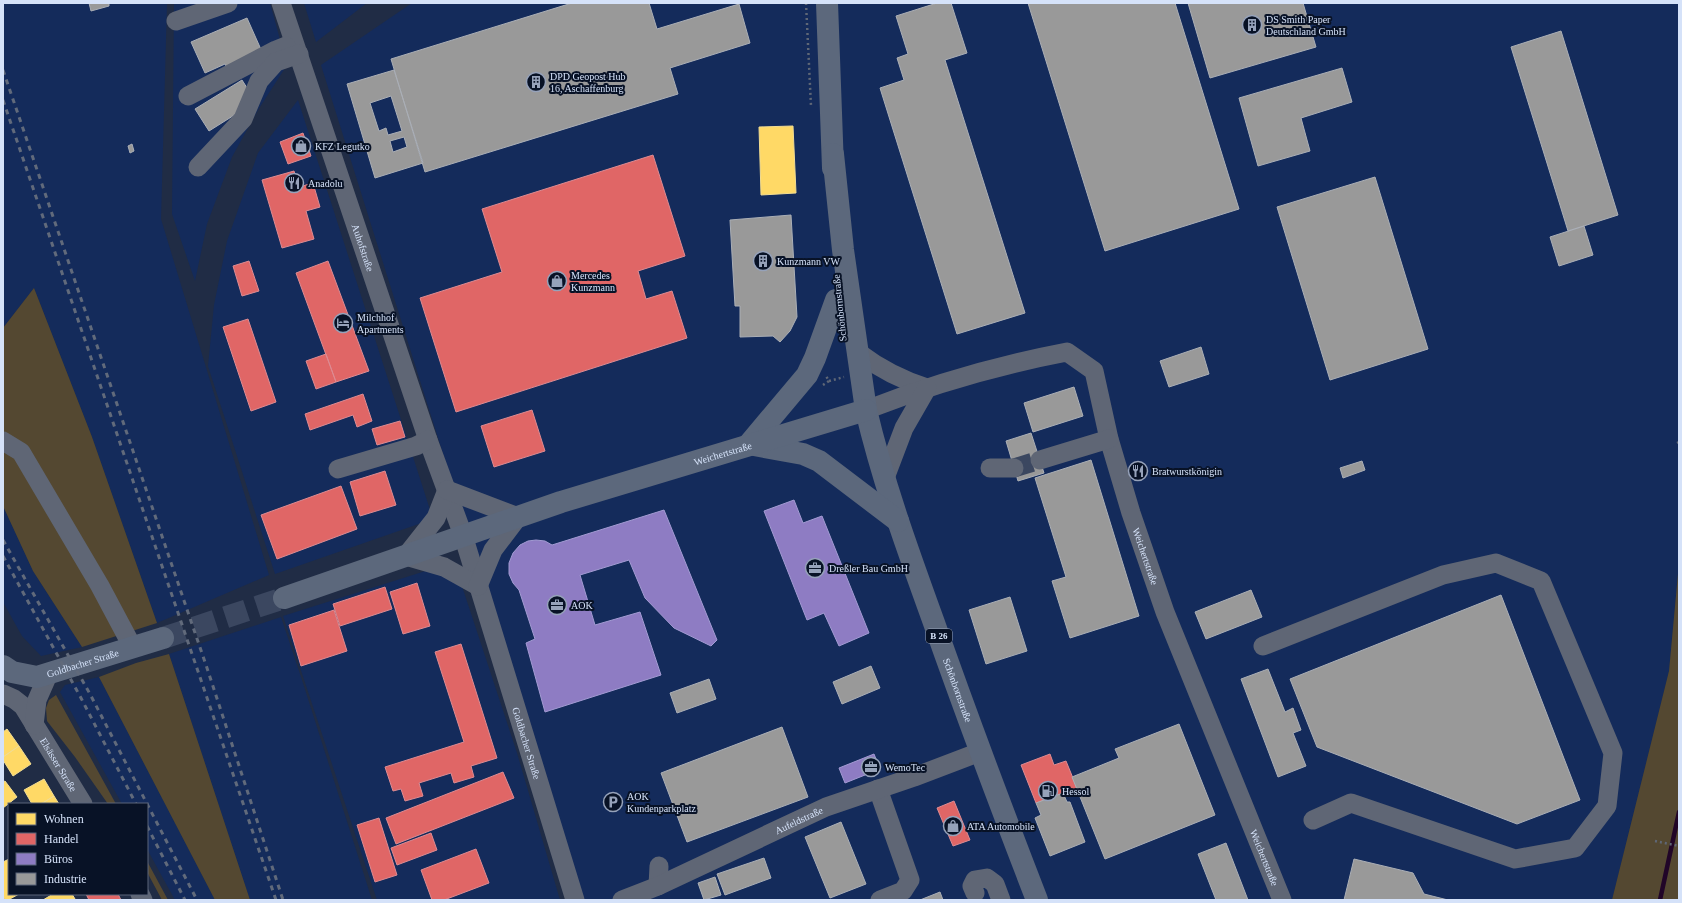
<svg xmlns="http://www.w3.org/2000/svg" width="1682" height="903" font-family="'Times New Roman',serif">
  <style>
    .built { fill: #142b5b }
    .green { fill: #544831 }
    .homes { fill: #ffd966; stroke: #f2dc92 }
    .shops { fill: #e06666; stroke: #dd8b92 }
    .offices { fill: #8e7cc3; stroke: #a39bd3 }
    .industry { fill: #999; stroke: #abafb6; fill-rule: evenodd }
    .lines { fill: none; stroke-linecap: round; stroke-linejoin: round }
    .stream { stroke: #210528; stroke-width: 4.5 }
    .minor-tunnel { stroke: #3b4760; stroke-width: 19; stroke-dasharray: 19 10; stroke-linecap: butt }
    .major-tunnel { stroke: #3b4760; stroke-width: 22; stroke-dasharray: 22 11; stroke-linecap: butt }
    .path { stroke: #5f6776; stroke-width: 2.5; stroke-dasharray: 2 3; stroke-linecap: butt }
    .minor { stroke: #5f6675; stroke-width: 19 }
    .major { stroke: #5c687c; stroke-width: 22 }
    .rail { stroke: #616a7b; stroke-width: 3; stroke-dasharray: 5 5; stroke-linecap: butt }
    .labels { text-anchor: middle; stroke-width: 4; stroke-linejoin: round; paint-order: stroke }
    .shield { fill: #081226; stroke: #98a4ba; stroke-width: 1 }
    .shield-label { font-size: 9px; font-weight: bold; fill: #d5e2f9 }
    .poi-label { font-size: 10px; fill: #d5e2f9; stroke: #081226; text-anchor: start }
    .street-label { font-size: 10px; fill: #d5e2f9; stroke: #081226 }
  </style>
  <rect width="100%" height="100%" fill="#202c45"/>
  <path class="built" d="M3 3H167L161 219 269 575 157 623 92 437 34 288 3 328Z
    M174 3H270L287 65 258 110 232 157 207 224 195 281 172 214Z
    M304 3H367L316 42Z
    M412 3H1679V563L1669 671 1612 900H583L321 65Z
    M298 100 433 519 275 574 208 366 214 305 227 241 258 153Z
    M3 506 33 571 82 647 41 656 22 636 3 602Z
    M454 562 517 753 560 900H377L283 616Z
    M281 617 301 677 372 900H250L169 654Z
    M99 677 215 900H175L147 849V804H122L60 692 65 685Z"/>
  <path class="green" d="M34 288 92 437 157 623 82 647 33 571 3 506V328Z
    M1679 563V900H1612L1669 671Z
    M169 654 250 900H215L99 677 136 663Z
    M56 695 116 804H108L75 757 47 721 46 708 49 700Z
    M147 861 168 900H162L147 872Z"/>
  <path class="homes" d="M793 126 796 193 761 195 759 127Z
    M7 729 19 746 3 757V732Z
    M19 746 31 764 13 776 3 760V757Z
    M44 779 54 796 41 804H32L24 790Z
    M5 781 17 797 3 808V782Z
    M54 796 59 804H41Z
    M9 859V894H19L8 900H5L3 896V862Z
    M53 894H72L75 899 43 900Z"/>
  <path class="shops" d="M303 133 311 156 288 164 280 142Z
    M653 155 685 256 638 271 646 299 672 291 687 338 456 412 420 298 502 272 482 209Z
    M294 171 299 187 313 183 320 207 306 211 314 239 282 248 262 180Z
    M249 261 259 291 242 296 233 266Z
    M328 261 369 371 336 382 296 273Z
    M248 319 276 402 251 411 223 327Z
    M326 354 336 382 316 389 306 361Z
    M363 394 372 421 357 427 353 415 310 430 305 414Z
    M532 410 545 451 494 467 481 426Z
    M400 421 405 437 377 445 372 429Z
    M385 471 396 505 360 516 350 482Z
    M341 486 357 529 277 559 261 515Z
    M417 583 430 626 403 634 390 592Z
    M385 587 392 609 340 626 333 604Z
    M334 610 347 651 301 666 289 625Z
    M461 644 497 758 471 766 474 777 454 783 451 773 419 783 423 796 405 801 401 789 393 791 385 767 464 742 435 652Z
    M1050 754 1054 765 1066 761 1077 788 1036 803 1021 765Z
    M503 772 514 798 396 844 386 818Z
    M954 801 970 840 953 846 937 808Z
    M379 818 397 875 375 882 357 825Z
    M431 833 437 850 397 865 391 848Z
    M476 849 489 883 444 900H432L421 870Z
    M86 894H118L121 900H89Z"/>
  <path class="offices" d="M794 500 803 523 822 516 869 633 839 646 824 613 807 620 764 511Z
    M664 510 717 640 711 646 674 628 645 598 629 560 580 575 595 625 640 612 661 675 545 712 526 643 535 639 519 590 513 583 509 574V563L513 553 520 545 528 541 536 540 545 541 552 545Z
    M874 754 880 769 845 783 839 768Z"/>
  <path class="industry" d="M89 3H109V6L91 11Z
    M572 3H649L657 29 739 4 750 43 670 68 678 94 425 172 391 59Z
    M937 3H951L967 53 945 60 1025 313 957 334 880 88 904 80 897 58 908 54 896 16Z
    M1028 3H1175L1239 209 1105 251Z
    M1188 3H1303L1316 47 1210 78Z
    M247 18 263 54 228 70 225 64 205 73 191 42Z
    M1561 31 1618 215 1568 231 1511 47Z
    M1342 68 1352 102 1301 118 1310 151 1258 166 1239 98Z
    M394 70 423 163 375 178 347 84ZM391 96 402 131 388 135 386 128 379 131 370 103ZM404 137 407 147 393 152 390 141Z
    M242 80 249 91 244 109 209 131 195 109Z
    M132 144 134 151 130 153 128 146Z
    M1375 177 1428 349 1330 380 1277 207Z
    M791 215 797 317 790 331 780 342 773 336 740 337V306H735L730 220Z
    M1584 226 1593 255 1559 266 1550 237Z
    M1201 347 1209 374 1169 387 1160 361Z
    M1074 387 1083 416 1033 432 1024 403Z
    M1031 433 1044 473 1018 481 1006 441Z
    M1091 460 1139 616 1070 638 1052 581 1066 577 1035 478Z
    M1362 461 1365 470 1343 478 1340 468Z
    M1251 590 1262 617 1206 639 1195 612Z
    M1501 595 1580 800 1517 824 1317 747 1290 679Z
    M1010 597 1027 651 986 664 969 610Z
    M871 666 880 688 842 704 833 682Z
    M1268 669 1285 712 1293 708 1301 730 1293 733 1306 766 1278 777 1241 679Z
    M709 679 716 699 677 713 670 693Z
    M1179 724 1215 815 1105 859 1072 777 1119 758 1115 749Z
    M782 727 808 797 687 842 661 773Z
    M1063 793 1067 802H1070L1085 842 1050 856 1035 818 1041 815 1036 803Z
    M841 822 866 884 830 898 805 837Z
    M1226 843 1248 900H1216L1198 854Z
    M764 858 771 878 725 895 717 874Z
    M1354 859 1413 873 1424 894 1448 900H1344Z
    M715 877 721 895 704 900 698 883Z
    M940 892 943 900H920Z"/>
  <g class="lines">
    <path class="stream" d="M1660 900 1679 812"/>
    <path class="minor-tunnel" d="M1014 468 1040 460"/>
    <path class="major-tunnel" d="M163 638 284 598"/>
    <path class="path" d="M806 3 811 106
      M829 381 844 377
      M823 385 829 381 826 376
      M1677 443 1679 442
      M1655 841 1679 846"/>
    <g class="minor">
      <path id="s1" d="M281 3 428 440 463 535 575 900"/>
      <path d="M176 21 228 3"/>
      <path d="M188 96 276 50 286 46"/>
      <path d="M198 167 243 119 259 81 276 62 299 54"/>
      <path d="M859 353C880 369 902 380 927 388"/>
      <path id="s2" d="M866 410C930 385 999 365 1067 352L1094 371 1109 439 1131 513 1165 612 1282 900"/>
      <path d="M3 441 21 452 100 586 133 648"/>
      <path d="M1040 460 1109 439"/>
      <path d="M990 468H1014"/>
      <path d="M338 469 416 446 428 440"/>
      <path d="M885 478 904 428 927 388"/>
      <path d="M447 490 436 518 406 556 444 567 478 586"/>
      <path d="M447 490 518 517 493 550 478 586"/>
      <path d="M1263 646 1443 575 1496 563 1541 581 1613 753 1607 806 1575 848 1515 859 1351 803 1313 820"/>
      <path id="s3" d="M3 694 14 699 23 706 83 804"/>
      <path d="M34 725 37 700 48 675"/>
      <path d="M878 789 910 880 903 891 880 900"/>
      <path d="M658 886 659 866"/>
      <path d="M975 893 972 886 975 880 987 878 995 884 1001 900"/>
      <path d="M140 894 143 900"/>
      <path id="s4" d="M622 900 658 886 826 807 914 777 980 752"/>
    </g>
    <g class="major">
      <path d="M827 3 833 168"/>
      <path id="s5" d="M833 154 843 250 866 410C883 482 908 551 933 620 966 714 1001 807 1037 900"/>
      <path d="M749 444 807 375 815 358 836 300"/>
      <path d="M754 445 803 454 819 461 898 521"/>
      <path id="s6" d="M284 598 561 502 866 410"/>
      <path id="s7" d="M3 666 12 672 37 677 163 638"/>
    </g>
    <path class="rail" d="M3 70 207 668 283 900
      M3 100 276 900
      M3 540 90 694 197 900
      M3 556 81 698 136 804
      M147 826 185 900"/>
  </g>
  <defs>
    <symbol id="building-ring" viewBox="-11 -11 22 22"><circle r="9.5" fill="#081226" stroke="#96a2ba" stroke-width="1.5"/><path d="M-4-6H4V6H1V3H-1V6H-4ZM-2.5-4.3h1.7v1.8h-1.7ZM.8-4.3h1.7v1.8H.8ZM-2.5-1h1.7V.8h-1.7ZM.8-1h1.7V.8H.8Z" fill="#96a2ba"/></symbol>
    <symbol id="shop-ring" viewBox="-11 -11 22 22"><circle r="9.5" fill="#081226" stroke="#96a2ba" stroke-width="1.5"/><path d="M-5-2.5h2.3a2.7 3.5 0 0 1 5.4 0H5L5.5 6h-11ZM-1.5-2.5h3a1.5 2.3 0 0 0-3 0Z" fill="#96a2ba"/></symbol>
    <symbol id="restaurant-ring" viewBox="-11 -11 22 22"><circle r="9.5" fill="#081226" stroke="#96a2ba" stroke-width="1.5"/><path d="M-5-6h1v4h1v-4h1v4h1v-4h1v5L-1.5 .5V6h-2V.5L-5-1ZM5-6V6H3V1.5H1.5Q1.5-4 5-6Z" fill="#96a2ba"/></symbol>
    <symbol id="hotel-ring" viewBox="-11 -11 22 22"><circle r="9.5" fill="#081226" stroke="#96a2ba" stroke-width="1.5"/><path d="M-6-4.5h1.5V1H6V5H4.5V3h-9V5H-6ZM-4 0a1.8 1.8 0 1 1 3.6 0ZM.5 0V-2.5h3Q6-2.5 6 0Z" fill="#96a2ba"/></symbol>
    <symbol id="office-ring" viewBox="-11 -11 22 22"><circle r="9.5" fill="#081226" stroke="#96a2ba" stroke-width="1.5"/><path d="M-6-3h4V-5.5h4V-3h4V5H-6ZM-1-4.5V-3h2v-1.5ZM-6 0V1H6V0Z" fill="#96a2ba"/></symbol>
    <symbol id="fuel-ring" viewBox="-11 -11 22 22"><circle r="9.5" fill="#081226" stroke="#96a2ba" stroke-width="1.5"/><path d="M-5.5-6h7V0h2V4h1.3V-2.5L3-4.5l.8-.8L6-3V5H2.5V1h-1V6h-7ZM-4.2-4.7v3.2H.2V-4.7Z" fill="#96a2ba"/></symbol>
    <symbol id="parking-ring" viewBox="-11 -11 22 22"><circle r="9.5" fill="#081226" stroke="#96a2ba" stroke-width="1.5"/><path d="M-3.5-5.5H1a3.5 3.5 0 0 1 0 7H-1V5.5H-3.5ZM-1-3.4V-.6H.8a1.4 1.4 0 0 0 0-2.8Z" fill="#96a2ba"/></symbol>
  </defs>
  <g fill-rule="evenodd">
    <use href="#building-ring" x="1241" y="14" width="22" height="22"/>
    <use href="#building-ring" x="525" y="71" width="22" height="22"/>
    <use href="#shop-ring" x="290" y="135" width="22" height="22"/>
    <use href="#restaurant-ring" x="283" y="172" width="22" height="22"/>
    <use href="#building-ring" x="752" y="250" width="22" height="22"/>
    <use href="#shop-ring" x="546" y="270" width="22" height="22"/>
    <use href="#hotel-ring" x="332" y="312" width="22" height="22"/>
    <use href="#restaurant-ring" x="1127" y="460" width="22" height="22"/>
    <use href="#office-ring" x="804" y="557" width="22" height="22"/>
    <use href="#office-ring" x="546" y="594" width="22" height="22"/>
    <use href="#office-ring" x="860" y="756" width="22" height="22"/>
    <use href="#fuel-ring" x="1037" y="780" width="22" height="22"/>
    <use href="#parking-ring" x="602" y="791" width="22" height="22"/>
    <use href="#shop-ring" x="942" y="815" width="22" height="22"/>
  </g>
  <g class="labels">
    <rect class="shield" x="926" y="629" width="26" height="14" rx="3"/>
    <g class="shield-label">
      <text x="939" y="639">B 26</text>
    </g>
    <g class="poi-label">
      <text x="1266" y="23">DS Smith Paper<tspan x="1266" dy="12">Deutschland GmbH</tspan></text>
      <text x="550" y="80">DPD Geopost Hub<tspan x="550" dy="12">16, Aschaffenburg</tspan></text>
      <text x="315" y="150">KFZ Legutko</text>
      <text x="308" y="187">Anadolu</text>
      <text x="777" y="265">Kunzmann VW</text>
      <text x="571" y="279">Mercedes<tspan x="571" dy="12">Kunzmann</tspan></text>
      <text x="357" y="321">Milchhof<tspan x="357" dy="12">Apartments</tspan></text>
      <text x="1152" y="475">Bratwurstkönigin</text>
      <text x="829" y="572">Dreßler Bau GmbH</text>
      <text x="571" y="609">AOK</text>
      <text x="885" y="771">WemoTec</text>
      <text x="1062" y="795">Hessol</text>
      <text x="627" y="800">AOK<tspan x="627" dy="12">Kundenparkplatz</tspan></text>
      <text x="967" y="830">ATA Automobile</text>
    </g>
    <g class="street-label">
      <text dy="4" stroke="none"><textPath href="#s1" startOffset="258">Auhofstraße</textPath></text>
      <text transform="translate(839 308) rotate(-96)" y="4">Schönbornstraße</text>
      <text dy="4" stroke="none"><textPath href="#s6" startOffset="462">Weichertstraße</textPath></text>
      <text dy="4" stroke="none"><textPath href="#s2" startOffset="435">Weichertstraße</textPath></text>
      <text dy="4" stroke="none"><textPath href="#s7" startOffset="84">Goldbacher Straße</textPath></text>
      <text dy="4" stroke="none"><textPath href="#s5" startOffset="553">Schönbornstraße</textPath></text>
      <text dy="4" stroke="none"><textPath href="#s1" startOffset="780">Goldbacher Straße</textPath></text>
      <text dy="4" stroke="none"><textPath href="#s3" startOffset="92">Elsässer Straße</textPath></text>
      <text dy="4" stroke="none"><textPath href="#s4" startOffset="194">Aufeldstraße</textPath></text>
      <text dy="4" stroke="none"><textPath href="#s2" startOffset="759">Weichertstraße</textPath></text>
    </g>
  </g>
  <rect width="1682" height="903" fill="none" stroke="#d5e2f9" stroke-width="8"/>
  <rect x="8" y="803" width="140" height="92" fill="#081226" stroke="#5a657a"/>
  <rect x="16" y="813" width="20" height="12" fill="#ffd966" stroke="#5a657a"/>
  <text x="44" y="823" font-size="12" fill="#d5e2f9">Wohnen</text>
  <rect x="16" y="833" width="20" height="12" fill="#e06666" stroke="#5a657a"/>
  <text x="44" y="843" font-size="12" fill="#d5e2f9">Handel</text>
  <rect x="16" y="853" width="20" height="12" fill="#8e7cc3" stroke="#5a657a"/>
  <text x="44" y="863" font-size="12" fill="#d5e2f9">Büros</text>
  <rect x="16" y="873" width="20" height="12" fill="#999999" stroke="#5a657a"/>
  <text x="44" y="883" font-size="12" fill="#d5e2f9">Industrie</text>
</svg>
